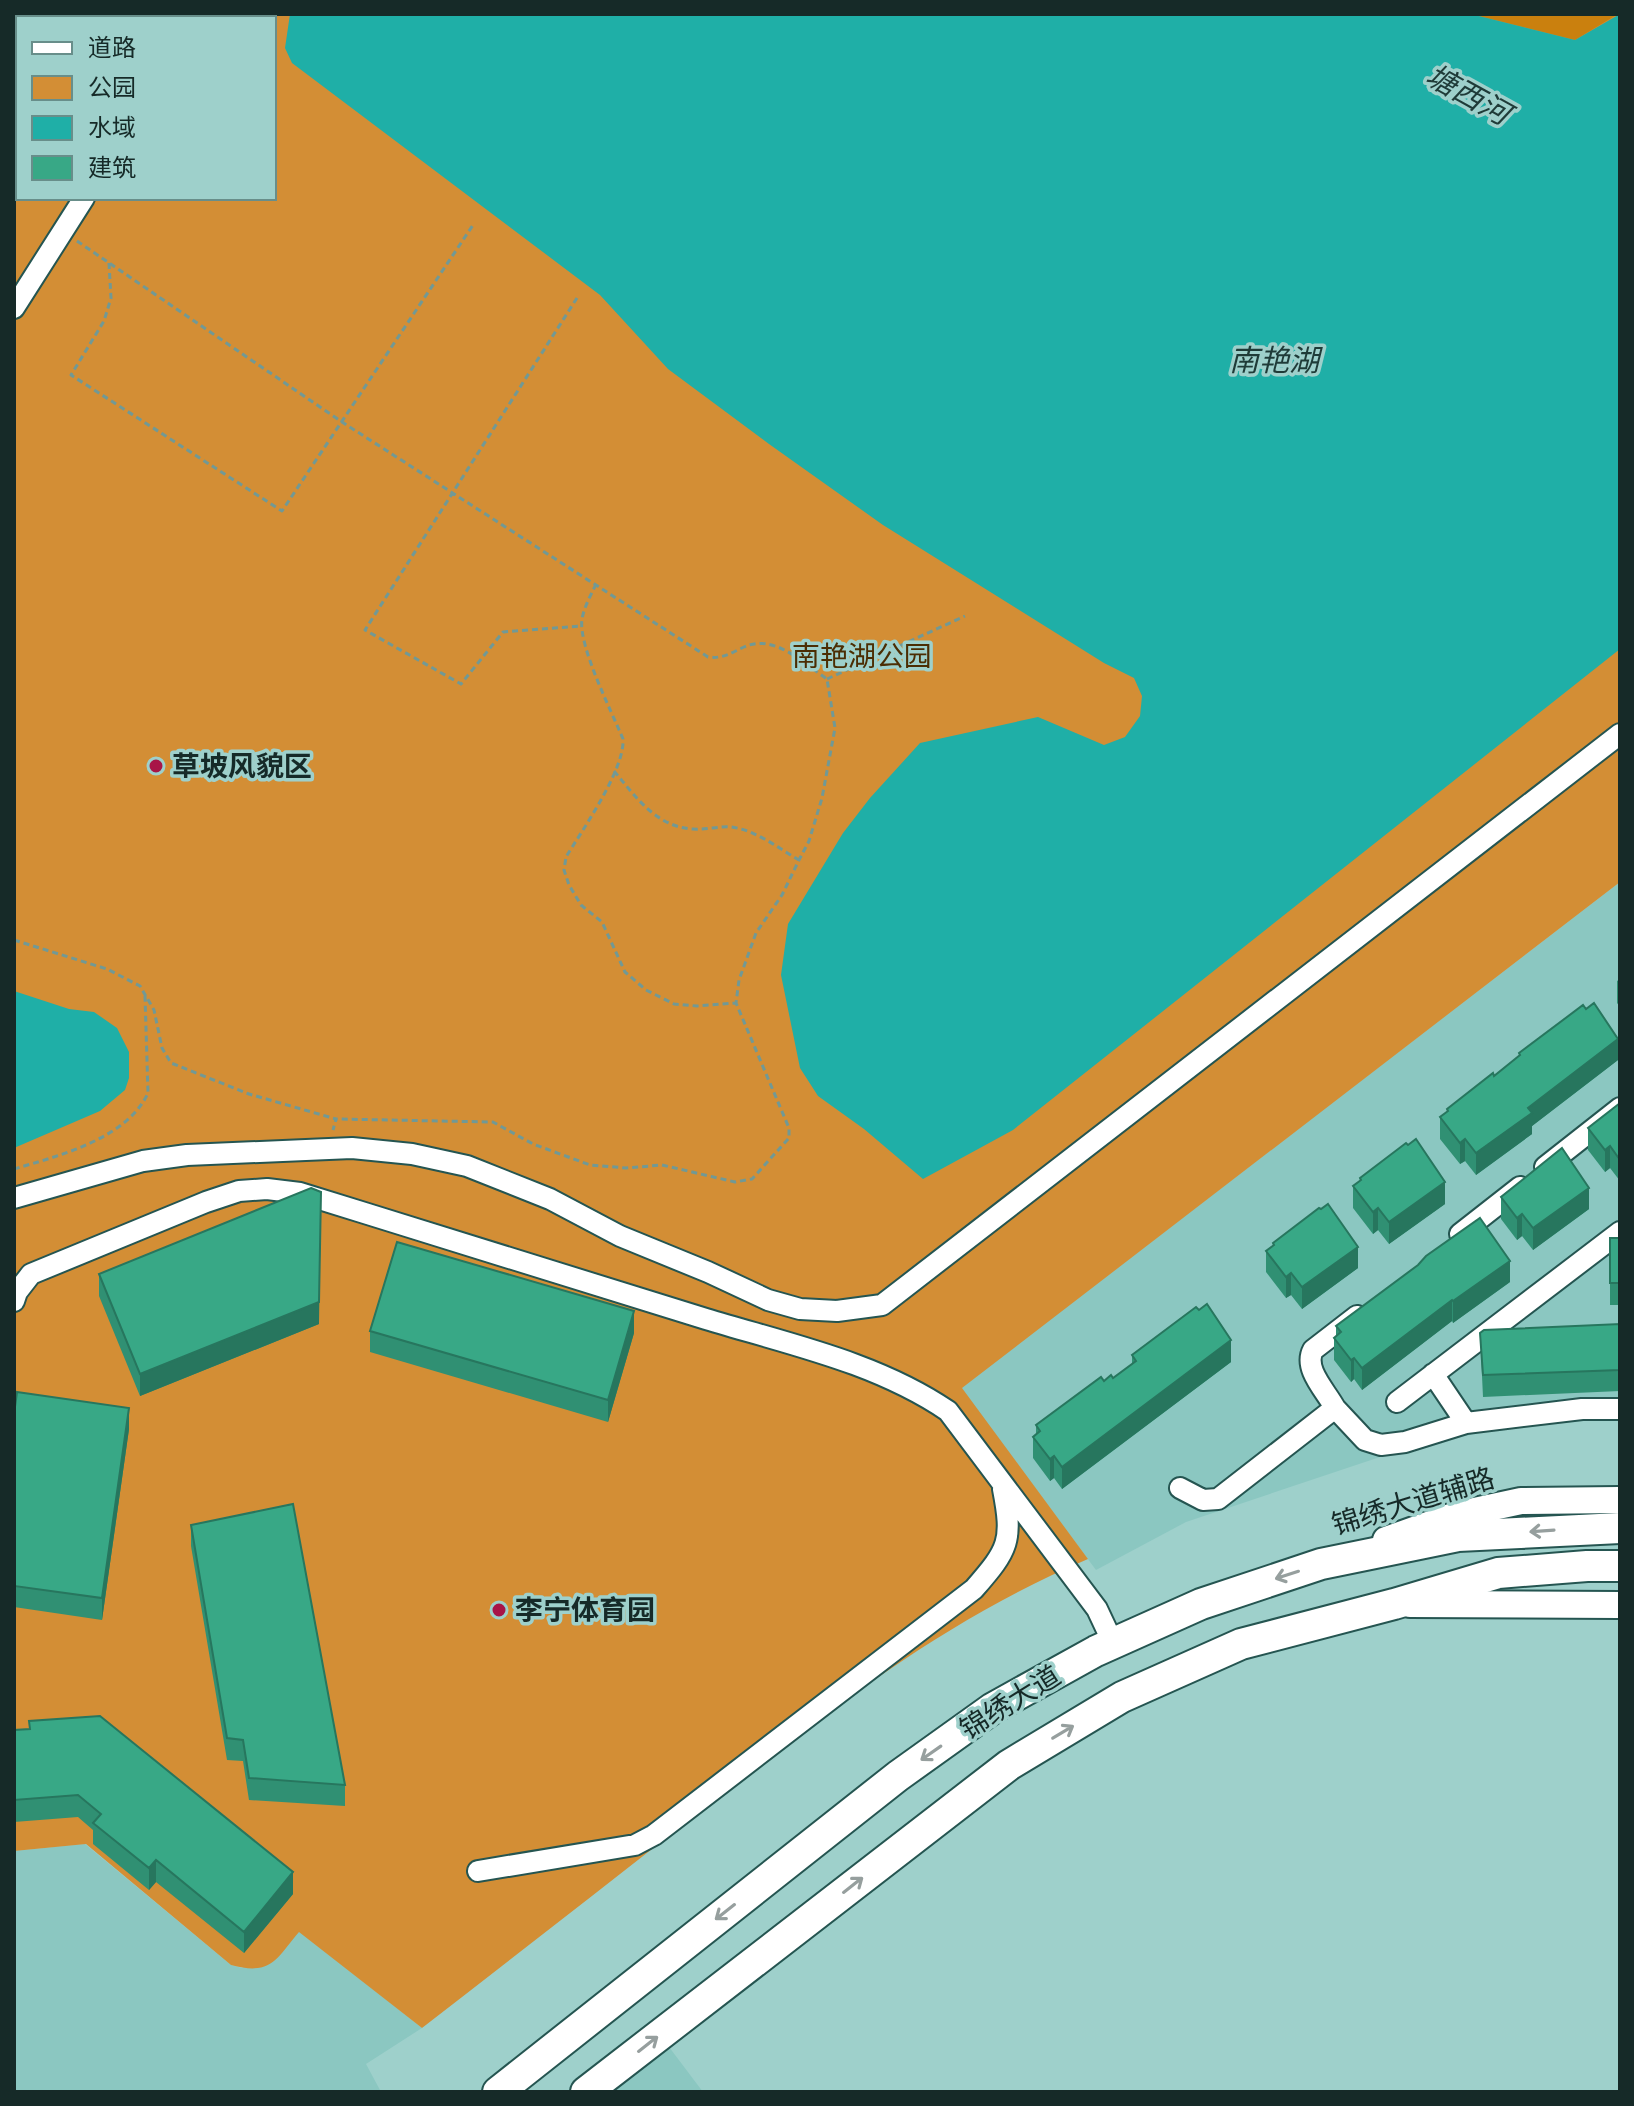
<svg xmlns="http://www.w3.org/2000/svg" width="1634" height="2106" font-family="'Varela Round','Noto Sans SC',sans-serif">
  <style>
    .built { fill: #8bc7c1 }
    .green { fill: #d38e35; fill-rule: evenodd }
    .forest { fill: #ca800e }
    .water { fill: #1fafa7 }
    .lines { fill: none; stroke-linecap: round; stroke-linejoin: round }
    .minor-casing { stroke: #255551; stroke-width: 24 }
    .major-casing { stroke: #255551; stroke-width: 30 }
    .highway-casing { stroke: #255551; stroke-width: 34 }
    .path { stroke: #719995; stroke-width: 3; stroke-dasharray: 6 4; stroke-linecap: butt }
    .minor { stroke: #fff; stroke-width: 20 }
    .major { stroke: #fff; stroke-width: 26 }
    .highway { stroke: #fff; stroke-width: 30 }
    .wall { fill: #309073 }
    .shaded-wall { fill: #27765e }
    .building { fill: #38a886; stroke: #27765e; stroke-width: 2 }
    .oneway { stroke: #969f9e }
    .poi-dot { fill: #a81447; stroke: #9ed0cb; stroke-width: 3 }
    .labels { text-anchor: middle; stroke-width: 7; stroke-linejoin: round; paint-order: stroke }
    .park-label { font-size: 28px; fill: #4b2d03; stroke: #9ed0cb }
    .poi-label { font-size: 28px; font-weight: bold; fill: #162a28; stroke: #9ed0cb; text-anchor: start }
    .street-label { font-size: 28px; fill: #162a28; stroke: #9ed0cb }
    .water-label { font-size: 30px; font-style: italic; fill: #1f3b38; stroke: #9ed0cb }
  </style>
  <rect width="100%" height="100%" fill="#9ed0cb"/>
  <path class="built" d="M1620 882V1416L1499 1428 1386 1455 1186 1522 1096 1570 961 1388Z
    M85 1844 231 1965 242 1968 299 1931 422 2028 366 2064 380 2090 14 2092V1851Z
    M660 2035 703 2092H586Z"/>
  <path class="green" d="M14 14H1620V882L962 1388 1088 1559C936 1623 804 1729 675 1831 591 1897 506 1963 422 2028L299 1932C276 1959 272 1976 231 1965L86 1844 14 1851ZM18 18H274V198H18Z"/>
  <path class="forest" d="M1471 14H1618L1575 40Z"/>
  <path class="water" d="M290 14H1471L1575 40 1620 14V649L1013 1130 923 1179 864 1129 818 1096 800 1068 781 975 788 924 843 833 870 798 920 743 1038 717 1104 745 1125 737 1140 716 1142 696 1134 678 1104 663 883 525 769 444 668 369 600 295 292 63 285 48Z
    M14 991 69 1009 94 1012 117 1028 129 1052V1078L125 1090 100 1111 14 1148Z"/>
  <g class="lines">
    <defs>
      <path id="minor" d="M214 18 217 14
        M14 308 84 198
        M1545 1167 1620 1108
        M14 1198 143 1161 187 1155 352 1148 412 1154 467 1166 550 1199 620 1236 708 1272 768 1300 800 1309 837 1311 882 1305 1620 734
        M1460 1234 1520 1187
        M14 1301 17 1292 31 1274 206 1202 239 1191 267 1189 300 1193C435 1235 570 1276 706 1319 788 1344 876 1362 948 1411L1097 1609 1113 1643
        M1433 1374 1466 1423
        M1397 1402 1620 1232
        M1335 1408 1365 1440 1381 1445 1405 1442 1466 1423 1582 1409H1620
        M1180 1488 1203 1500 1218 1499 1335 1408C1326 1391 1303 1369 1313 1350L1357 1316
        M478 1871 635 1845 654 1835 974 1589C1009 1549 1013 1541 1003 1489"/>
      <path id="major" d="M1386 1540 1456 1515 1521 1501 1620 1500
        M1410 1604 1620 1605"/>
      <path id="highway" d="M498 2092 898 1776 993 1708 1096 1651 1201 1604 1321 1564 1458 1536 1620 1528
        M586 2092 1009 1765 1122 1697 1241 1644 1394 1604 1498 1573 1587 1566H1620"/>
    </defs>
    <use href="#minor" class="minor-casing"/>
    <use href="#major" class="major-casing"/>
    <use href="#highway" class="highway-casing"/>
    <path class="path" d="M14 73 18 72
      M77 241 342 422 708 657C723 659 731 653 744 647 774 633 803 663 827 679L835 728 822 798 809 841 799 860 782 895 756 933 739 980 736 1003 789 1128V1138L752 1179 735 1182 662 1165 626 1168 590 1165 533 1144 493 1122 336 1119
      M109 263 111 298 104 321 71 375 282 511 473 225
      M577 298 365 630 461 684 503 632 581 626
      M596 584C591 595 584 607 582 619 578 646 612 712 623 739 625 769 583 829 566 857L564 870 569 885 581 905 602 922 625 972 646 990 674 1004 697 1006 736 1003
      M827 679 965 616
      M614 771C636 797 656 827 693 829 706 830 719 826 731 827 756 830 778 848 799 860
      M14 940 107 969 140 986 154 1010 162 1048 171 1063 249 1094 336 1119 333 1130
      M14 1169C58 1156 127 1139 148 1093L145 996"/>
    <use href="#minor" class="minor"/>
    <use href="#major" class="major"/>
    <use href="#highway" class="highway"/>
  </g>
  <path class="wall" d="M1620 979V1007L1617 1003V981Z
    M1519 1053 1618 1060 1532 1126V1134L1476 1175 1465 1161 1460 1164 1440 1139V1117L1447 1112V1109L1494 1076 1519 1056Z
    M1620 1103V1181L1610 1168 1605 1172 1588 1150V1128Z
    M1360 1178 1445 1204 1389 1244 1378 1230 1373 1234 1353 1208V1186L1360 1181Z
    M1501 1197 1589 1209 1533 1250 1522 1236 1517 1240 1501 1219Z
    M1610 1238H1620V1305H1610Z
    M1273 1243 1358 1268 1302 1309 1291 1295 1286 1298 1266 1272V1251L1273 1246Z
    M99 1274 319 1324 140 1396 99 1296Z
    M1510 1282 1453 1323 1452 1321 1362 1390 1354 1379 1351 1382 1334 1360V1338L1336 1336V1326Z
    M1620 1324V1391L1483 1397 1480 1333Z
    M370 1331 634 1333 608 1422 370 1352Z
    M1132 1355 1231 1362 1062 1489 1054 1478 1050 1481 1033 1458V1437L1036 1435V1425L1113 1378 1132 1364Z
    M14 1414 129 1429 102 1620 14 1607Z
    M191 1525 345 1785V1806L249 1800 243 1761 227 1760 191 1546Z
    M14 1730 293 1894 244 1953 156 1882 149 1890 93 1844V1830L78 1817 14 1822Z"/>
  <path class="shaded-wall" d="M1618 1039V1060L1532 1126V1134L1476 1175V1153L1528 1108Z
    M1465 1139V1161L1460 1164V1143Z
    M1610 1146V1168L1605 1172V1150Z
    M1445 1182V1204L1389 1244V1222Z
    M1589 1188V1209L1533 1250V1228Z
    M321 1192 319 1324 140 1396V1374Z
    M1378 1208V1230L1373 1234V1212Z
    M1522 1214V1236L1517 1240V1218Z
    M1358 1247V1268L1302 1309V1287Z
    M1510 1261V1282L1453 1323V1301Z
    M1291 1273V1295L1286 1298V1277Z
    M1452 1300V1321L1362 1390V1368Z
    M634 1311V1333L608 1422V1400Z
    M1231 1340V1362L1062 1489V1467Z
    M1354 1358V1379L1351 1382V1360Z
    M129 1408V1429L102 1620V1598Z
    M1054 1456V1478L1050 1481V1459Z
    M156 1860V1882L149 1890V1868Z
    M293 1872V1894L244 1953V1932Z"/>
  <path class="building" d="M1594 1003 1618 1039 1528 1108 1532 1113 1476 1153 1465 1139 1460 1143 1440 1117 1448 1111 1447 1109 1493 1073 1494 1076 1520 1055 1519 1053 1583 1005 1586 1009Z
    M1620 1103V1160L1610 1146 1605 1150 1588 1128Z
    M1416 1139 1445 1182 1389 1222 1378 1208 1373 1212 1353 1186 1361 1180 1360 1178 1406 1143 1408 1145Z
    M1562 1148 1589 1188 1533 1228 1522 1214 1517 1218 1501 1197Z
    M311 1188 321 1192 319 1302 140 1374 99 1274Z
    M1328 1204 1358 1247 1302 1287 1291 1273 1286 1277 1266 1251 1274 1245 1273 1243 1319 1208 1321 1209Z
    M1480 1218 1510 1261 1453 1301 1452 1300 1362 1368 1354 1358 1351 1360 1334 1338 1341 1332 1336 1326 1418 1265 1426 1256Z
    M1610 1238H1620V1283H1610Z
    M397 1242 634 1311 608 1400 370 1331Z
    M1207 1304 1231 1340 1062 1467 1054 1456 1050 1459 1033 1437 1040 1431 1036 1425 1101 1377 1104 1381 1111 1375 1113 1378 1136 1361 1132 1355 1196 1307 1199 1310Z
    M1620 1324V1370L1483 1375 1480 1333 1484 1330Z
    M17 1392 129 1408 102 1598 14 1586V1414Z
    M293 1504 345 1785 249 1778 243 1740 227 1738 191 1525Z
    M100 1716 293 1872 244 1932 156 1860 149 1868 93 1823 101 1814 78 1795 14 1800V1730L30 1729 29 1721Z"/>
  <defs><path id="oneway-shaft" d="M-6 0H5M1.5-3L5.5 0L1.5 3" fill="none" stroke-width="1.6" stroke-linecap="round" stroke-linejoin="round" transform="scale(2)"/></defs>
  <g class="oneway">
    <use href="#oneway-shaft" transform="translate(1542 1531) rotate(176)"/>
    <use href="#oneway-shaft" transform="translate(1287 1575) rotate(162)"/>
    <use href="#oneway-shaft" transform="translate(1063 1732) rotate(-31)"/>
    <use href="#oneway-shaft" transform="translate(931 1753) rotate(145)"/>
    <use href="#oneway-shaft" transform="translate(853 1885) rotate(-38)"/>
    <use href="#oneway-shaft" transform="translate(725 1912) rotate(142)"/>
    <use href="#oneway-shaft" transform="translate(648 2044) rotate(-38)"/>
  </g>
  <g class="poi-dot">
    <circle cx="156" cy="766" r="8"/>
    <circle cx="499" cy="1610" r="8"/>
  </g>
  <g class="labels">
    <g class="park-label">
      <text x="862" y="666">南艳湖公园</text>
    </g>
    <g class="poi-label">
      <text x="172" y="776">草坡风貌区</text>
      <text x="515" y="1620">李宁体育园</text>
    </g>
    <g class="street-label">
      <text transform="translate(1413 1501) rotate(-17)" y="10">锦绣大道辅路</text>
      <text transform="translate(1010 1702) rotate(-32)" y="10">锦绣大道</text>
    </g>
    <g class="water-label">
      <text transform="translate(1468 95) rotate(29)" y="10">塘西河</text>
      <text x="1274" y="371">南艳湖</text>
    </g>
  </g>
  <rect width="1634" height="2106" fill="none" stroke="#162a28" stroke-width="32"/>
  <rect x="16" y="16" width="260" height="184" fill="#9ed0cb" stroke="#688e8a" stroke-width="2"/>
  <rect x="32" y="42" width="40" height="12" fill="#ffffff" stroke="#688e8a" stroke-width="2"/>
  <text x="88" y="56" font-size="24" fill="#162a28">道路</text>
  <rect x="32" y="76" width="40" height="24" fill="#d38e35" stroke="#688e8a" stroke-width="2"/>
  <text x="88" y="96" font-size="24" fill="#162a28">公园</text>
  <rect x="32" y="116" width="40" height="24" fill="#1fafa7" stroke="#688e8a" stroke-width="2"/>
  <text x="88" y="136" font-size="24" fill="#162a28">水域</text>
  <rect x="32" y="156" width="40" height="24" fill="#38a886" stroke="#688e8a" stroke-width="2"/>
  <text x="88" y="176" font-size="24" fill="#162a28">建筑</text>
</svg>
